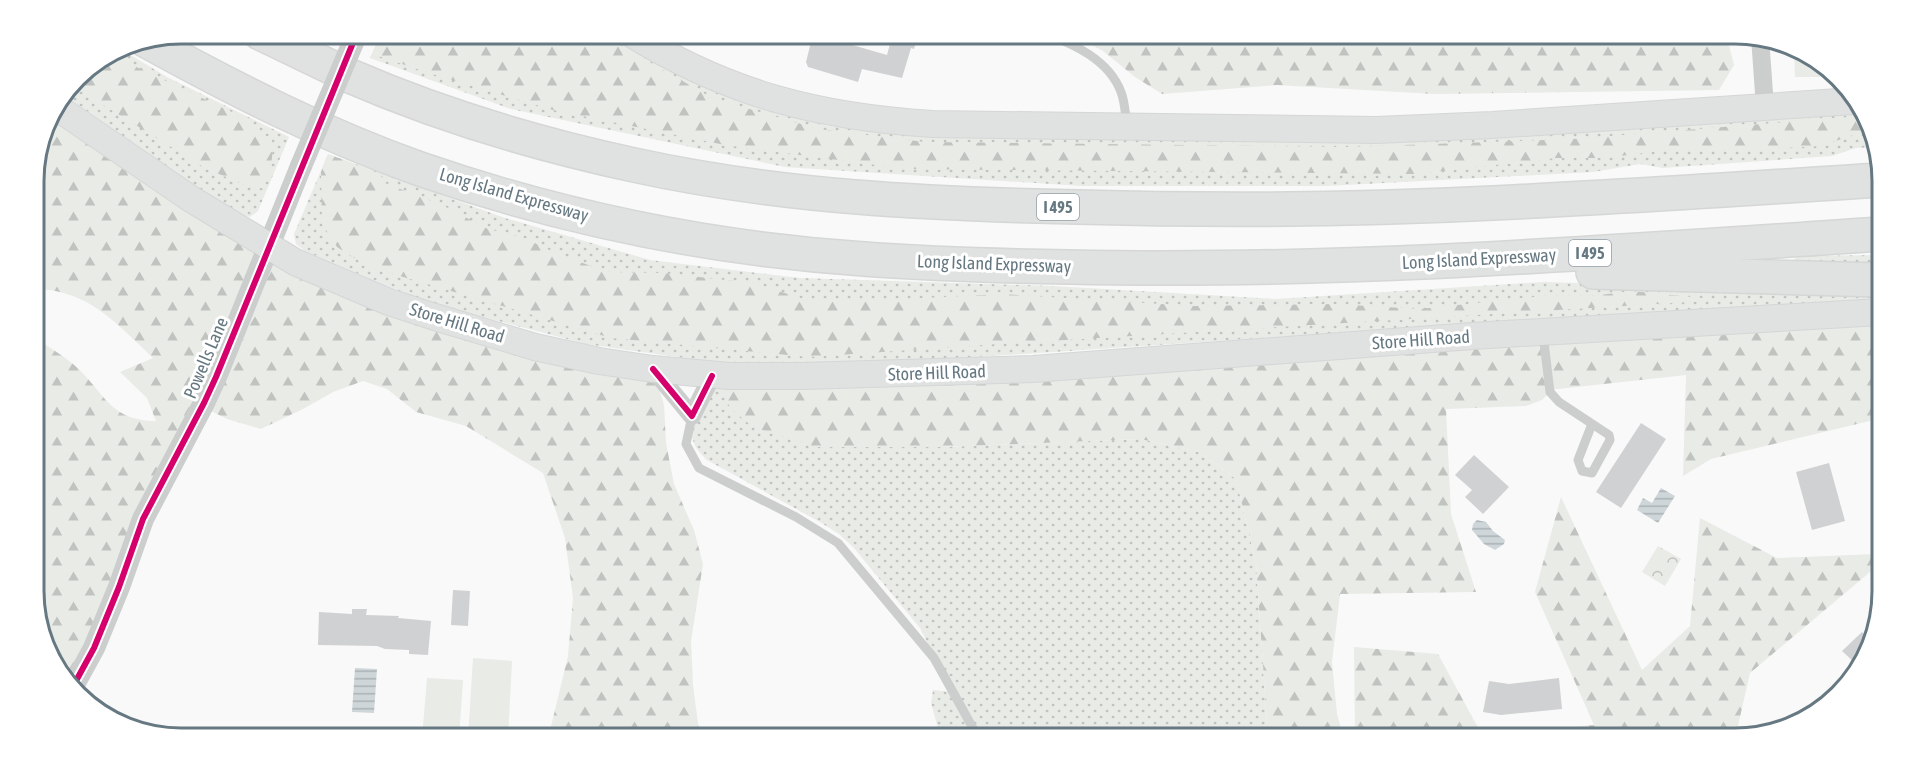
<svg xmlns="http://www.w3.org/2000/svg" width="1916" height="772" font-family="'Asap Condensed',sans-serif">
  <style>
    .grass { fill: url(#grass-dots) }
    .forest { fill: url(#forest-firs) }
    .park { fill: url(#park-crowns) }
    .garden { fill: #e8ebe6 }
    .water { fill: url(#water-rules) }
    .building { fill: #cfd1d2 }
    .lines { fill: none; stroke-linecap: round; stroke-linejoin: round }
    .secondary-casing { stroke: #d5d6d7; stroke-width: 28 }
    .motorway-casing { stroke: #d5d6d6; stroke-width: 36 }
    .service { stroke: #cccece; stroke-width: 9 }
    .minor { stroke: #cccece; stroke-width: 18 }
    .tertiary { stroke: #cccece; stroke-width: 22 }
    .secondary { stroke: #e0e1e1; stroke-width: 26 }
    .motorway { stroke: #e0e1e1; stroke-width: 33 }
    .tertiary-bridge { stroke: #cccece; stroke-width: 22 }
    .cycleway-casing { stroke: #fff; stroke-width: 10 }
    .cycleway { stroke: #d6006c; stroke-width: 6 }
    .labels { text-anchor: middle; stroke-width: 6; stroke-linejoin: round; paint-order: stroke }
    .shield { fill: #fff; stroke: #94a0a8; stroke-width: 1.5 }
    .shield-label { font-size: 16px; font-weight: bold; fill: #667882 }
    .street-label { font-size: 18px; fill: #667882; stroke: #fff }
    .rim { fill: none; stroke: #667882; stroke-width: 3 }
  </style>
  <defs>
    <pattern id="grass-dots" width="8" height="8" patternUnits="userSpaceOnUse" patternTransform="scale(1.5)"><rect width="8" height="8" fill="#e8ebe6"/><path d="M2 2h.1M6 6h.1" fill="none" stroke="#c0c3c0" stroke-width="1.8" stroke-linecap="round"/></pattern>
    <pattern id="forest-firs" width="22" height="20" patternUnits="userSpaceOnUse" patternTransform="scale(1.5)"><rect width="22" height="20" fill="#e8ebe6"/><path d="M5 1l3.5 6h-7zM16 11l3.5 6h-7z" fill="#c0c3c0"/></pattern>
    <pattern id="park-crowns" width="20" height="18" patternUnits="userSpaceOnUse" patternTransform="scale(1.5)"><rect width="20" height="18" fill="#e8ebe6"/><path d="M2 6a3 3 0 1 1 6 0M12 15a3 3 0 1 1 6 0" fill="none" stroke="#c0c3c0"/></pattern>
    <pattern id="water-rules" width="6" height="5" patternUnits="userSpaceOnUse" patternTransform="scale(1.5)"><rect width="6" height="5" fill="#ced6d9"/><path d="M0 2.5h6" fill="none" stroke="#abb2b5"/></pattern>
  </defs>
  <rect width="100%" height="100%" fill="#f9f9f9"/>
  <path class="grass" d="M381 33H613L716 90 828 126 979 137 1435 141 1858 109 1875 147 1856 148 1832 156 1663 168 1640 164 1593 172 1327 186H1082L785 167 511 109 370 58Z
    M119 48 167 77 289 137 258 211 250 217 235 214 64 95 83 70Z
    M328 154 505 218 650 260 800 278 1053 286 1276 299 1543 282 1880 291V300L1486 323 932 360 726 364 586 344 426 302 305 251 296 244 294 234Z
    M1880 255V267L1797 264 1792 261 1799 256Z
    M712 376 721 390 944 447 1140 439 1199 452 1236 479 1256 563 1268 739H941L931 703 933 690 952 692 920 628 853 547 839 534 820 522 707 460C701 454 695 448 693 440 688 426 706 391 712 376Z"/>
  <path class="forest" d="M381 33H599L712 98 818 129 925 142 1346 147 1573 139 1861 116 1868 130 1821 146 1745 150H1667L1605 158H1556L1416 174 907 169 725 145 553 110 429 73 372 54Z
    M1069 33H1726L1734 65 1719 90 1434 94 1277 85 1162 94 1135 77 1103 51Z
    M1794 48 1837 77H1795Z
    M112 52 130 64 234 113 272 140C274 158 270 173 262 188L254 189 205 168 71 85 83 70Z
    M48 116 295 262 653 369 664 405 666 443 674 484 694 530 703 564 691 641 693 685 700 739H548L568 656 573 598 565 538 543 473 466 426 416 412 387 389 363 381 333 392 303 409 261 429 227 419 203 407 69 688 36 620 34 337C47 346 61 354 73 364 104 390 108 421 156 421L147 398 120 372 153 358C117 324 88 289 34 289L33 171Z
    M328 154 380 174 385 183 444 206 488 229 522 237 560 255 608 272 663 273 752 283 804 299 885 300 1001 294 1194 306 1333 304 1420 309 1543 296H1592L1631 291 1723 300 983 345 809 357 611 338 369 267 337 247 322 224 321 172Z
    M1880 312 1878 419 1711 459 1683 476 1686 375 1549 390 1550 392 1542 400 1526 406 1446 409 1451 514 1476 592 1340 594 1332 662 1337 714 1344 739H1268L1256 563 1236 479 1199 452 1140 439 944 447H816L753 427 731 409 712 376Z
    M1561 497 1642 670 1690 626 1700 518 1777 558 1876 554V567L1750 673 1735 739H1365L1355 734 1354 647 1438 654 1482 735 1594 725 1535 592Z"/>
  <path class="park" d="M1658 546 1681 559 1665 586 1642 572Z"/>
  <path class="garden" d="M473 658 512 661 508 739H468Z
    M427 678 463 680 459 739 422 738Z"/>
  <path class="water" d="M1661 488 1675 496 1658 523 1637 510 1643 498 1652 503Z
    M1477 520 1486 522 1493 531 1505 540 1504 544 1495 550 1484 544 1472 530 1473 524Z
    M355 668 377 669 374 713 352 712Z"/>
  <path class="building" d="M833 33H852L849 44 887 55 891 40 896 42 898 33H918L914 49 911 48 902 78 862 69 858 82 808 67 806 62 813 34 831 39Z
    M1641 423 1666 439 1621 508 1596 492Z
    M1474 455 1509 487 1483 514 1465 497 1472 490 1455 475Z
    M1829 463 1845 521 1812 530 1796 472Z
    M453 590 470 591 468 626 451 625Z
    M352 609H367L366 615 399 616 398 618 431 621 428 655 409 654V650L385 649 377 646 318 645 319 612 352 614Z
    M1862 632 1873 643 1857 665 1842 651Z
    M1559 678 1562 709 1501 715 1483 712 1489 681 1509 684Z"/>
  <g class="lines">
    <defs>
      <path id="secondary" d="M630 33C728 94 819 117 933 124L1376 130 1492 125 1854 101
        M55 106 191 199 295 262 389 302 435 317 535 347 599 361 653 369 729 376H803L1033 369 1472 336 1880 312"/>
      <path id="motorway" d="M260 33C290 47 319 62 350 76 440 115 537 144 634 165 780 197 929 204 1078 207 1216 211 1355 210 1493 203 1622 197 1752 188 1881 180
        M145 40C234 89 324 135 420 169 562 218 714 249 864 259 933 264 1001 266 1070 267 1340 273 1611 252 1881 234
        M1593 272 1880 280"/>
    </defs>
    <use href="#secondary" class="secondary-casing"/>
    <use href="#motorway" class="motorway-casing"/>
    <path class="service" d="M1044 33C1074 44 1109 60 1121 92 1125 102 1125 114 1127 124
      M1543 334 1550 392 1559 402 1609 435 1610 440 1592 473 1582 471 1578 460 1592 424
      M692 416 686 444 699 468 796 517 838 543 934 658 979 739"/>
    <path class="minor" d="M1760 37 1765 107
      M653 369 692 416 712 376"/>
    <path class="tertiary" d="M71 690 94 648 119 587 143 519 204 403 216 377 301 166"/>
    <use href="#secondary" class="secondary"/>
    <use href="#motorway" class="motorway"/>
    <path class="tertiary-bridge" d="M301 166 357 33"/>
    <defs>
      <path id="cycleway" d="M653 369 692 416 712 376
        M71 690 94 648 119 587 143 519 204 403 216 377 357 33"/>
    </defs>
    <use href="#cycleway" class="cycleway-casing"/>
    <use href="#cycleway" class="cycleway"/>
  </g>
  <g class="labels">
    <g class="shield">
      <rect x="1037" y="194" width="42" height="26" rx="4.5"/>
      <rect x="1569" y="240" width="42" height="26" rx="4.5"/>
    </g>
    <g class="shield-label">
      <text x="1058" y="213">I 495</text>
      <text x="1590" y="259">I 495</text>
    </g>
    <g class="street-label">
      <text transform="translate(514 195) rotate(16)" y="6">Long Island Expressway</text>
      <text transform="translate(1479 259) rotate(-3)" y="6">Long Island Expressway</text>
      <text transform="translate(994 264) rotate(2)" y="6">Long Island Expressway</text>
      <text transform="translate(457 323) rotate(17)" y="6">Store Hill Road</text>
      <text transform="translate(1421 340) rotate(-4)" y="6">Store Hill Road</text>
      <text transform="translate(206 358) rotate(-67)" y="6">Powells Lane</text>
      <text transform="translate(937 373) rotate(-2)" y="6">Store Hill Road</text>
    </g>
  </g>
  <path d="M0 0H1916V772H0ZM181 44H1735A137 137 0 0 1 1872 181V591A137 137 0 0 1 1735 728H181A137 137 0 0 1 44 591V181A137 137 0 0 1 181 44Z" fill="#fff" fill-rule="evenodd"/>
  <path class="rim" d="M181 44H1735A137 137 0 0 1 1872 181V591A137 137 0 0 1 1735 728H181A137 137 0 0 1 44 591V181A137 137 0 0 1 181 44Z"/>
</svg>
